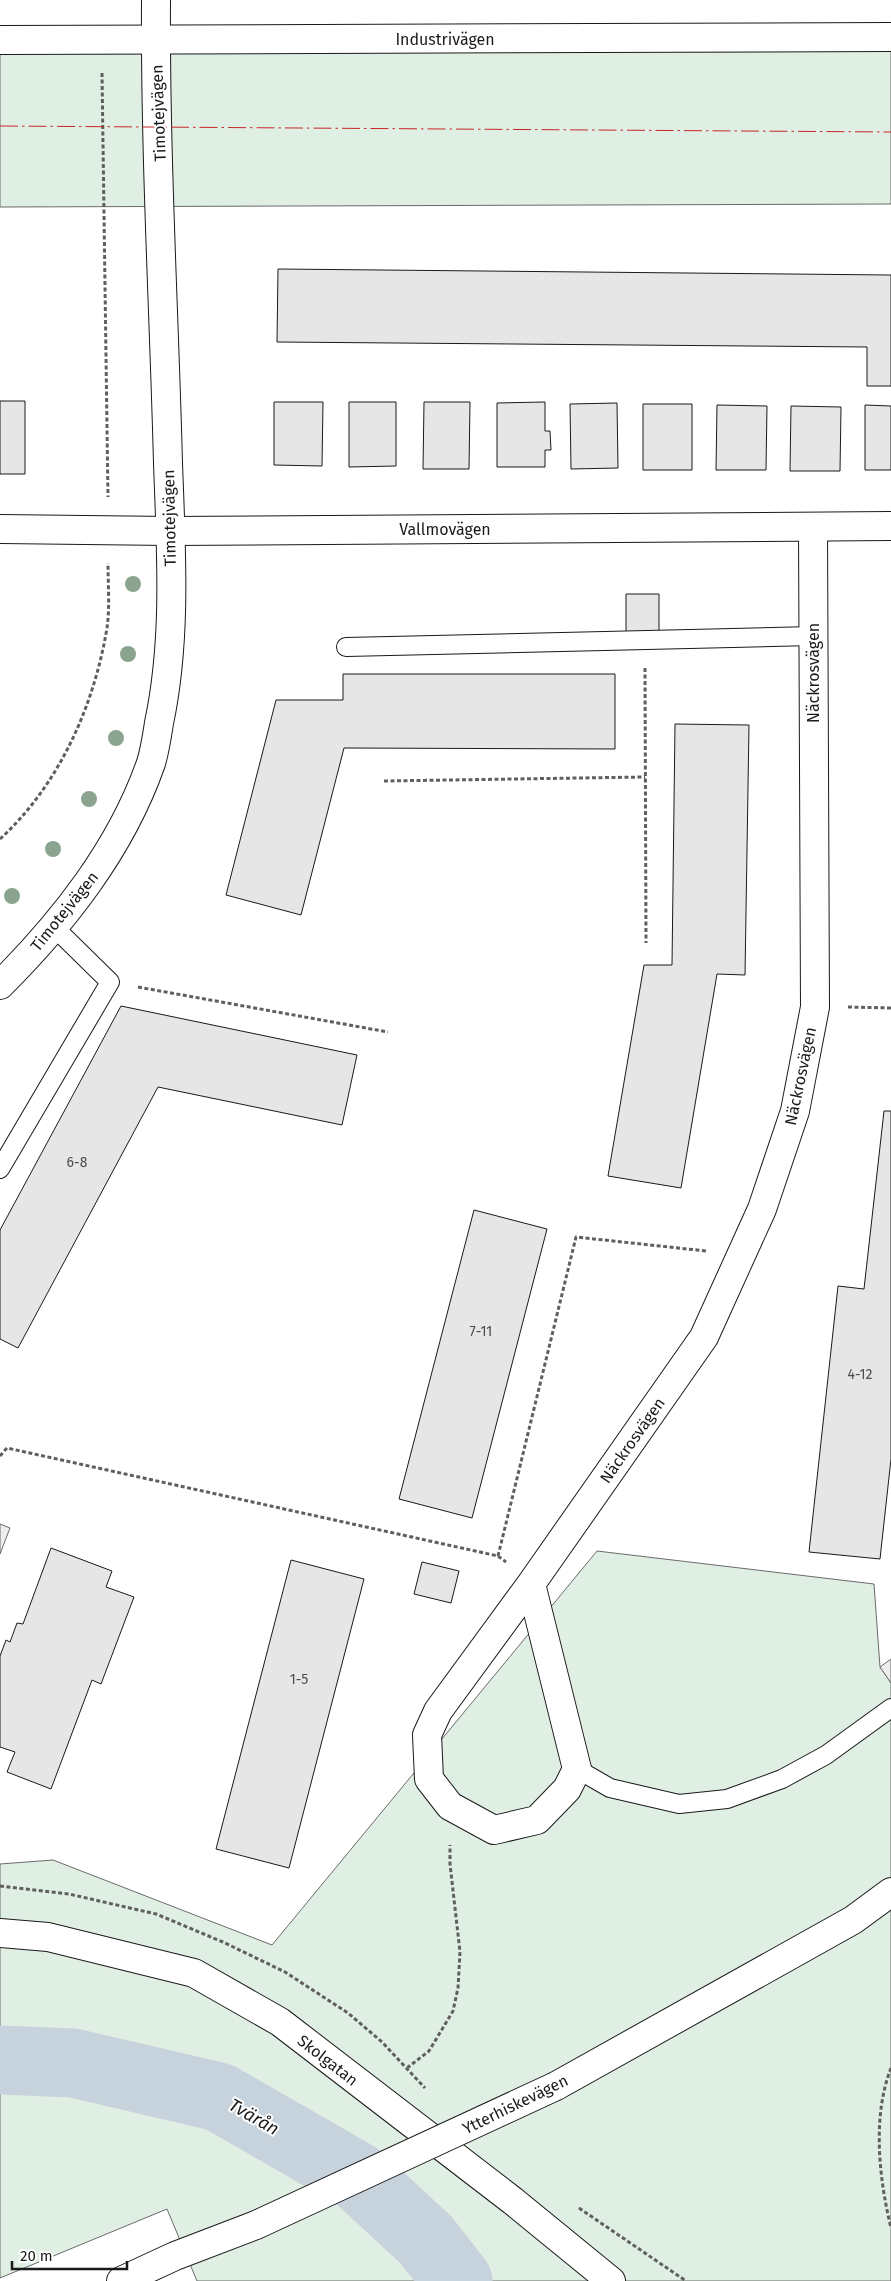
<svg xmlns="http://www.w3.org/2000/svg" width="891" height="2281" font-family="'Fira Sans',sans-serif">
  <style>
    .green { fill: #e0efe3; stroke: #6a6a6a }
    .parking { fill: #ededed; stroke: #6a6a6a }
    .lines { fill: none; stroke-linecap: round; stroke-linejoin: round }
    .river { stroke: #c6d2dc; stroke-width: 69 }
    .building { fill: #e6e6e6; stroke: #1a1a1a }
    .lane-casing { stroke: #1a1a1a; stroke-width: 20 }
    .street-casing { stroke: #1a1a1a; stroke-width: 30 }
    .secondary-casing { stroke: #1a1a1a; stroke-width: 30 }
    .path { stroke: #5f5f5f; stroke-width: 3; stroke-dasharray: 4 2.5; stroke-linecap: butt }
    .lane { stroke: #fff; stroke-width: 18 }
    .street { stroke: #fff; stroke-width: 28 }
    .secondary { stroke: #fff; stroke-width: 28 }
    .secondary-bridge-casing { stroke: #1a1a1a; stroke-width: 30; stroke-linecap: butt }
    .secondary-bridge { stroke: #fff; stroke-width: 28 }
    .power { stroke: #c62828; stroke-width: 1; stroke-dasharray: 18 4 2.5 4; stroke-linecap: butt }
    .tree { fill: #8aa48f }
    .labels { text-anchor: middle; stroke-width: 4; stroke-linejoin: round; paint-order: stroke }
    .number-label { font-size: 14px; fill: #4d4d4d }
    .street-label { font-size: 16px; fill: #1a1a1a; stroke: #fff }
    .water-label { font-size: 18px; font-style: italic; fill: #1a1a1a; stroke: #fff }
  </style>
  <rect width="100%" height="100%" fill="#fff"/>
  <path class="green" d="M891 37V204L0 207V40Z
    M597 1551 874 1584 880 1667 891 1683V2281H197L167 2209 0 2278V1864L53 1860 272 1945Z"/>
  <path class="parking" d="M0 1524 10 1528 0 1554Z
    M891 1659V1683L880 1667Z"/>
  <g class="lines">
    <path class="river" d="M0 2060 73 2063 219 2097 358 2177 426 2240 458 2281"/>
  </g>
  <path class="building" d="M278 269 891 275V386H867V347L277 342Z
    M0 401H25V474H0Z
    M274 402H323L322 466 274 465Z
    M349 402H396V466L349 467Z
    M424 402H470L469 469H423Z
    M545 402V431H550L551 450H545V467H497V403Z
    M617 403 618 468 571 469 570 404Z
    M643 404H692V470H643Z
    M717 405 767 406 766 470H716Z
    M865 405 891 406V470H865Z
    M791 406 841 407 840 471H790Z
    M626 594H659V634L626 633Z
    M343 674H615V749L344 748 301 915 226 895 276 700H343Z
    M675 724 749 725 745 975 717 974 681 1188 608 1176 644 965H672Z
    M121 1006 357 1055 342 1125 158 1087 18 1348 0 1339V1230Z
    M884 1111H891V1459L880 1559 809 1552 838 1286 864 1289Z
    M474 1210 547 1229 472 1518 399 1499Z
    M51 1548 112 1571 106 1587 134 1597 101 1684 92 1680 51 1789 7 1772 15 1752 0 1747V1656L6 1640 10 1642 17 1623 23 1624Z
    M291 1560 364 1579 289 1868 216 1849Z
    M422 1562 459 1571 451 1603 414 1594Z"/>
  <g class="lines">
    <defs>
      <path id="lane" d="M346 647 813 636
        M0 1169 110 982 55 928
        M577 1769 610 1788 679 1804 727 1799 782 1779 826 1755 891 1708"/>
      <path id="street" d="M0 40 891 37
        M0 529 170 531 891 526
        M531 1584 577 1769 567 1789 537 1820 494 1830 450 1806 429 1779 427 1735 438 1711 531 1584 704 1337 762 1209 795 1111 815 1007 813 527
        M0 1933 48 1937 194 1973 280 2022 513 2201 611 2281"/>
      <path id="secondary" d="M0 985C63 922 121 849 151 763 155 750 157 736 159 723 177 638 171 549 168 463 164 309 155 154 156 0
        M556 2086 853 1920 891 1892
        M121 2281 175 2256 256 2225"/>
    </defs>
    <use href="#lane" class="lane-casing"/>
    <use href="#street" class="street-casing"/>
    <use href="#secondary" class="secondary-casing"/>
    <path class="path" d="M102 73 108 497
      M645 668 646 943
      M384 781 645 777
      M0 839C59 785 94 706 107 628 110 607 108 584 108 563
      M138 987 388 1032
      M848 1007 891 1008
      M0 1456 7 1448 498 1556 506 1562
      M498 1556 576 1237 706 1251
      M0 1886 69 1894 156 1914 223 1942 285 1972 348 2013 382 2042 425 2088
      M407 2068 429 2051 453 2011 458 1988 460 1952 450 1864V1845
      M891 2068C872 2117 879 2178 891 2228
      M579 2208 686 2281"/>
    <use href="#lane" class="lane"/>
    <use href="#street" class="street"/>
    <use href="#secondary" class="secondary"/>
    <defs>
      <path id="secondary-bridge" d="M256 2225 556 2086"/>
    </defs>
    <use href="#secondary-bridge" class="secondary-bridge-casing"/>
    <use href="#secondary-bridge" class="secondary-bridge"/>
    <path class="power" d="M0 126 891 132"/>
  </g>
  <g class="tree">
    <circle cx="133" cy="584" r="8"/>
    <circle cx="128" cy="654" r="8"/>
    <circle cx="116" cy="738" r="8"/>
    <circle cx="89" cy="799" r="8"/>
    <circle cx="53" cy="849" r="8"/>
    <circle cx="12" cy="896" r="8"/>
  </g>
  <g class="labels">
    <g class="number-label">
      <text x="77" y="1167">6-8</text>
      <text x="481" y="1336">7-11</text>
      <text x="860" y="1379">4-12</text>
      <text x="299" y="1684">1-5</text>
    </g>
    <g class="street-label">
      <text x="445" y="45">Industrivägen</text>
      <text transform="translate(158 113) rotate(-92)" y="6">Timotejvägen</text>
      <text transform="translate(169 518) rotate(-91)" y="6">Timotejvägen</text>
      <text x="445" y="535">Vallmovägen</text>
      <text transform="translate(813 673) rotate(-90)" y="6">Näckrosvägen</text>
      <text transform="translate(64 911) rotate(-51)" y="6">Timotejvägen</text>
      <text transform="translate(800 1076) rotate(-78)" y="6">Näckrosvägen</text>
      <text transform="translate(632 1440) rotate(-55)" y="6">Näckrosvägen</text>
      <text transform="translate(328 2060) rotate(38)" y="6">Skolgatan</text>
      <text transform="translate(515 2104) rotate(-26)" y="6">Ytterhiskevägen</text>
    </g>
    <g class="water-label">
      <text transform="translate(254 2117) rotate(30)" y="6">Tvärån</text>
    </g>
  </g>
  <path d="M12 2261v8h115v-8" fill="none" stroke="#1a1a1a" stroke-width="2.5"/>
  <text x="20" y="2261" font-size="15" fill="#1a1a1a" stroke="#ffffff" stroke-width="4" paint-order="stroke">20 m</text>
</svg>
